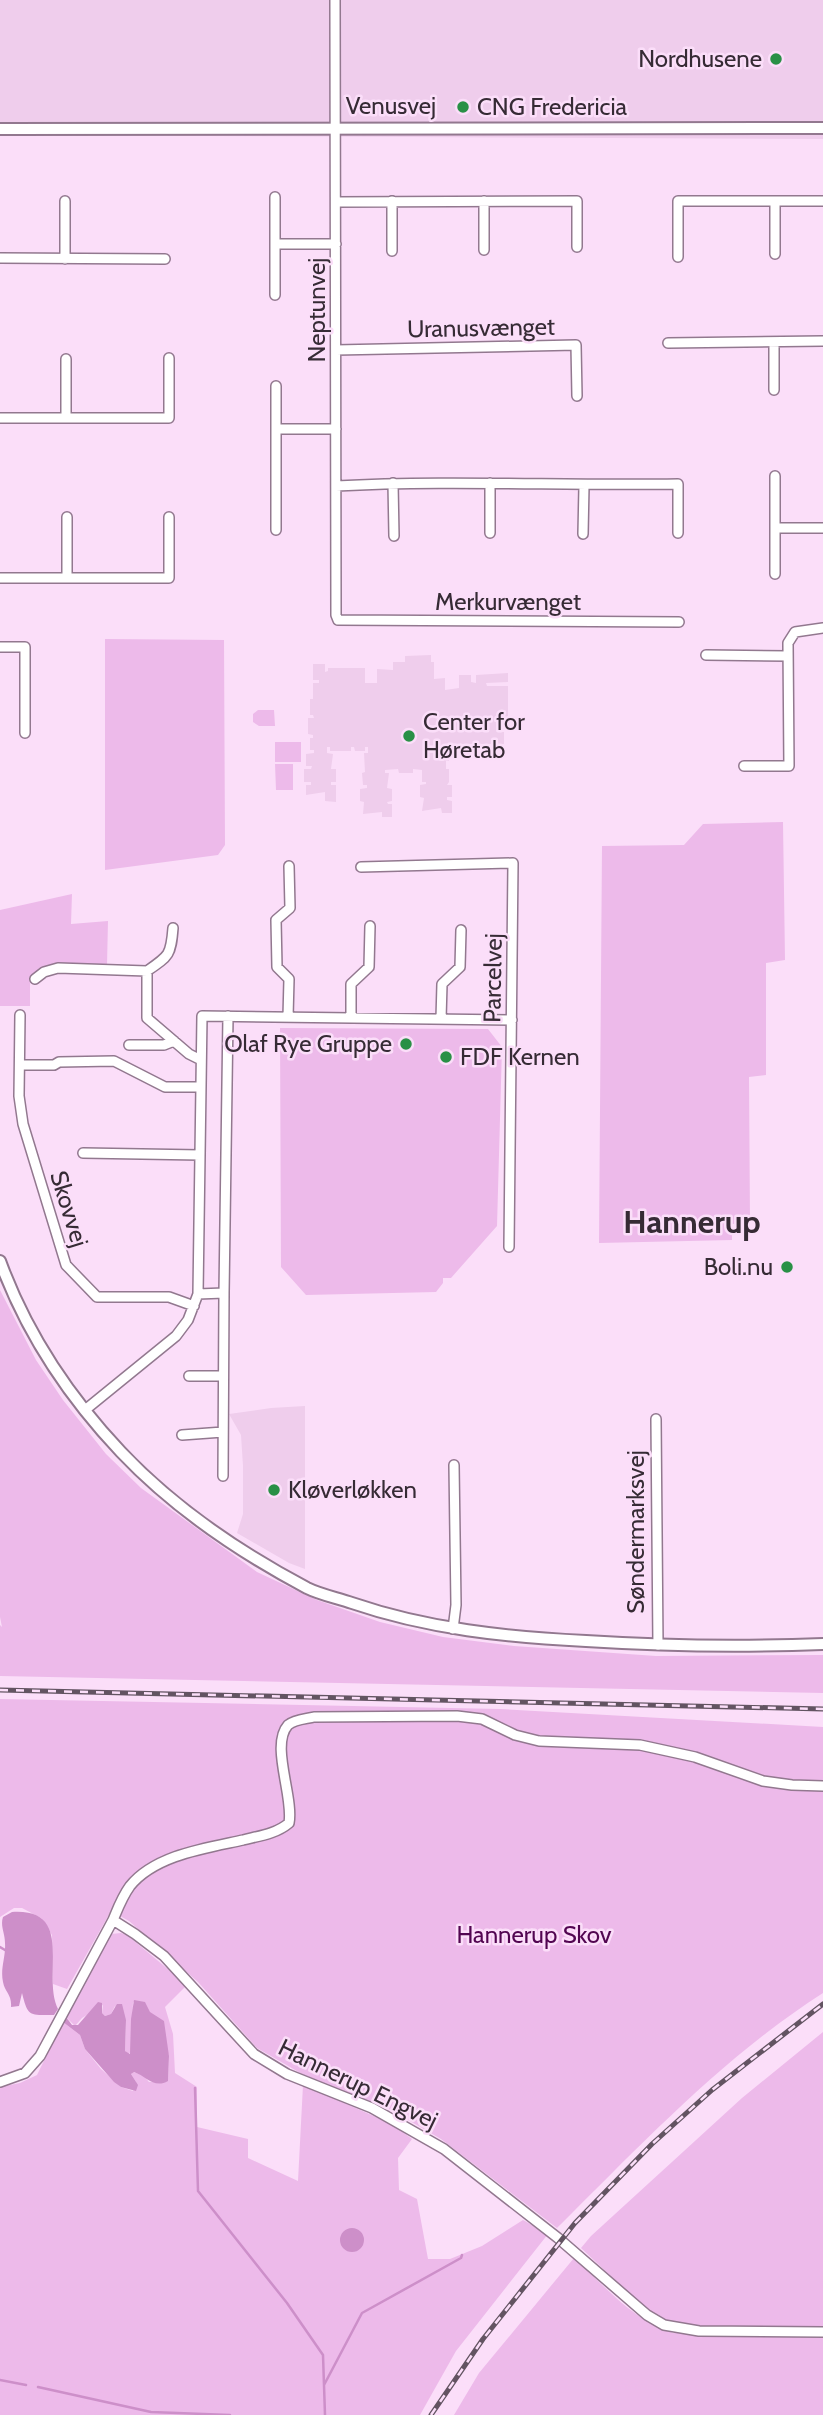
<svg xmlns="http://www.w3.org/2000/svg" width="823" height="2415" font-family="Cabin,sans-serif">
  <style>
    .built { fill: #efcdec }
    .green { fill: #edbaea }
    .water { fill: #cd8fc9 }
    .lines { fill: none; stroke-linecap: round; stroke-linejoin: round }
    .stream { stroke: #cd8fc9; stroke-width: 2.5 }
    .minor-casing { stroke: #92788f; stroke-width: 12 }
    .tertiary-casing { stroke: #92788f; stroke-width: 14 }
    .minor { stroke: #fff; stroke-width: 9 }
    .tertiary { stroke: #fff; stroke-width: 10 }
    .rail-casing { stroke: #635462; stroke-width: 5 }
    .rail { stroke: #fbdef9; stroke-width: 2.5; stroke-dasharray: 8; stroke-linecap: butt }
    .poi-dot { fill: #299046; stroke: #fbdef9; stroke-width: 2.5 }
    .labels { text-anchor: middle; stroke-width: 5; stroke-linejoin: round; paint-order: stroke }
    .poi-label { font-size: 24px; fill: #362b35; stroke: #fbdef9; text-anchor: start }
    .street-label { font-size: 24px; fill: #362b35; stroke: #fbdef9 }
    .park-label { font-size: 24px; fill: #520551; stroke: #fbdef9 }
    .district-label { font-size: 32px; font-weight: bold; fill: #362b35; stroke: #fbdef9 }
  </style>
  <rect width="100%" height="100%" fill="#fbdef9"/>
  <path class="built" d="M0 0H823V139L0 135Z
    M431 655V662H434V679L445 678V690L459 688V675H471V682L476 683V675L508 673V682L486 683 487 686H508V722H499V732H504V744H448L449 761H446V769H449V782L447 785H452V797H447V800L452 801V813H442L441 808 422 811 424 798 420 797V785L426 784V782H422V770L413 769V773H399L398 769 385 770V773H389L387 788 392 789V801L387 802 388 804H392V817H382V812L363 814 364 802 360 801V789L367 788V785H363L362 773 365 772 364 753H368V747H365V751H355L354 747H351V751H330V747H327V753L333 754 331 769H336V782H331V785H336V802L325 801V792L306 795V785H311V782H304V769H311L312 766H306V754L314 753V750H310V738H313V735L308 734V718H314L313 715H310V699H313V683H319V680H313V664H325V672L328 671V668H365V683H377V669L393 670V662H405V656Z
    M305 1406V1569L289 1563 237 1533 243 1514V1466L241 1435 229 1414 271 1408Z"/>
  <path class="green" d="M105 639 224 640 225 845 218 855 105 870Z
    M258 710H274L275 726H259L253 722V714Z
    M275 742H301V762H275Z
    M275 764H293V790H276Z
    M783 822 785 960 766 963V1075L749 1077 750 1223 732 1224V1240L599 1243 602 846 684 845 703 824Z
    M72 894 71 924 108 921 107 965 53 964 42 969 30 981V1006H0V910Z
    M280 1028 488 1029 502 1047 497 1226 451 1278H443V1283L436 1292 306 1295 281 1267Z
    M0 1290 36 1360 63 1400 106 1454 141 1488 257 1572 317 1600 380 1622 443 1637 514 1646 656 1656 823 1655V1693L0 1676V1625L2 1627 0 1617Z
    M0 1699 500 1709 823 1727V1993C723 2057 642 2144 557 2228L441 2139 389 2109 302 2074 257 2048 198 1982 129 1921 111 1911 67 1989 53 1984 52 1935 41 1918 22 1908H14L0 1917Z
    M121 1933 127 1935 187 1985 165 2007 173 2034 175 2073 197 2087V2127L248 2139V2158L298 2181 303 2085 392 2124 412 2139 398 2158 399 2190 417 2199 428 2259H450L482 2246 523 2220 548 2234 456 2351 420 2415H0V2087L20 2083 37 2075 63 2022 80 2035 85 2049 101 2069 121 2087 133 2091 136 2082 131 2074 133 2072 143 2075 149 2082 168 2081 169 2056 155 2016 133 2002 131 2052 128 2054 125 2051 126 2020 115 2006 111 2014 105 2016 102 2013 103 2005 82 2018 75 2026 66 2017 106 1940 111 1934Z
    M823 2032V2326H681L661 2319 650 2313 581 2248 591 2236 742 2098Z
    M574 2258C605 2286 632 2320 673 2333L823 2336V2415H454L479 2373Z"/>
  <path class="water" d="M12 1912C76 1908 41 1975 58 2009L54 2015C29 2015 28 2017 22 1993L19 2006 11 2007C12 1994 5 1993 3 1982 0 1968 6 1957 5 1943 5 1933 0 1926 3 1917Z
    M134 2000 145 2002 150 2012 164 2021 169 2056 168 2081C154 2089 146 2076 134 2072L131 2074 138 2085 136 2091 121 2087 114 2082 85 2049 80 2035 63 2022 66 2017 72 2025H78L98 2002 102 2003V2013L105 2016 111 2014 117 2004H122L126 2020 125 2051 130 2054 131 2019Z
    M340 2240a12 12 0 1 1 24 0a12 12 0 1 1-24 0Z"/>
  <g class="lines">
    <path class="stream" d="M0 1947 5 1950
      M195 2088 198 2191 287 2303 323 2355 325 2415
      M0 2380 26 2385
      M324 2385 362 2313 461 2258 462 2255
      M38 2387 151 2412 230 2415"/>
    <defs>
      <path id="minor" d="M335 0 336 615 338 620 679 622
        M275 197V295
        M484 201V250
        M775 201V254
        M336 202 577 201V247
        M275 244H336
        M392 251V201
        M678 257V201H823
        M0 258 165 259
        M65 259V201
        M774 342V390
        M668 343 823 341
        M336 350 576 345 577 396
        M276 386V429
        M0 418H169V358
        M66 418V359
        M393 483 394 536
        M490 483V533
        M336 486C450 480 564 486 678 484V533
        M775 528H823
        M276 530V429H336
        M583 534 584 486
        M775 574V476
        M0 578H169V517
        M67 578V517
        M0 647H25V733
        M706 655 787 656
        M744 766H789L788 643 795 632 823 628
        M361 867 513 863 509 1247
        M173 928C171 955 169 956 147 971V1018L189 1054 201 1060
        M35 979 44 972 58 968 147 971
        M20 1015 19 1096 23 1124 66 1265 97 1297H169L194 1306
        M288 1017 289 979 277 967 276 920 290 908 289 866
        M351 1018V984L369 967 370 926
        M441 1019 442 984 460 967 461 930
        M129 1045H164L174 1041
        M20 1065H54L59 1062 114 1061 165 1087H201
        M83 1153 200 1155
        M224 1293 228 1016
        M198 1294 224 1293 223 1476
        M189 1376H223
        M85 1410 176 1336 188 1320 198 1294 202 1016 512 1020
        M656 1419 658 1645
        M182 1435 223 1432
        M453 1629 456 1605 454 1465
        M113 1920C118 1908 122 1897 130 1886 155 1855 206 1848 243 1840 259 1836 276 1834 289 1823 294 1797 270 1745 288 1725 295 1719 306 1719 314 1717L457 1716 482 1719 515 1735 539 1741 640 1745 695 1757 763 1781 792 1785 823 1786
        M0 2082 25 2073 40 2056 113 1920 135 1934 164 1956 254 2054 287 2074 372 2108 444 2149 558 2238 647 2315 664 2325 699 2331 823 2332"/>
      <path id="tertiary" d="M0 129 823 128
        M0 1261C26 1332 69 1397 121 1452 174 1508 239 1552 307 1588 321 1595 338 1598 352 1603 428 1629 506 1637 586 1641 665 1646 744 1647 823 1644"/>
    </defs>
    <use href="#minor" class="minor-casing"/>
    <use href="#tertiary" class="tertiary-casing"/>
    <use href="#minor" class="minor"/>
    <use href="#tertiary" class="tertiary"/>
    <defs>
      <path id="rail" d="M0 1690 823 1709
        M431 2415 483 2339 575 2223 652 2144 712 2090 823 2004"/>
    </defs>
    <use href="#rail" class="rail-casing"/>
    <use href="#rail" class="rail"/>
  </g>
  <g class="poi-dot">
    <circle cx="776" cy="59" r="7"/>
    <circle cx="463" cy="107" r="7"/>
    <circle cx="409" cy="736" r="7"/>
    <circle cx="406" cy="1044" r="7"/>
    <circle cx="446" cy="1057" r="7"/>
    <circle cx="787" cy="1267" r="7"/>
    <circle cx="274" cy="1490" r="7"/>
  </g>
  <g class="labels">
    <g class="poi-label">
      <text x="762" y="67" text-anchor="end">Nordhusene</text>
      <text x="477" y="115">CNG Fredericia</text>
      <text x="423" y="730">Center for<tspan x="423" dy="28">Høretab</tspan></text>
      <text x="392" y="1052" text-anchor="end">Olaf Rye Gruppe</text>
      <text x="460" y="1065">FDF Kernen</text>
      <text x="773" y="1275" text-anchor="end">Boli.nu</text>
      <text x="288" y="1498">Kløverløkken</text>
    </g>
    <g class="street-label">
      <text x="391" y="114">Venusvej</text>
      <text transform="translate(317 310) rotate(-90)" y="8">Neptunvej</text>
      <text transform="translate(481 328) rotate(-1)" y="8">Uranusvænget</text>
      <text x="508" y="610">Merkurvænget</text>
      <text transform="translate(493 978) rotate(-89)" y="8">Parcelvej</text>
      <text transform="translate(69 1209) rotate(73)" y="8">Skovvej</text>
      <text transform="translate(636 1532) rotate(-90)" y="8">Søndermarksvej</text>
      <text transform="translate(358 2084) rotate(26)" y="8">Hannerup Engvej</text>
    </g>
    <g class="park-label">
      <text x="534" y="1943">Hannerup Skov</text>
    </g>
    <g class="district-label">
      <text x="692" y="1233">Hannerup</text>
    </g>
  </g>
</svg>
